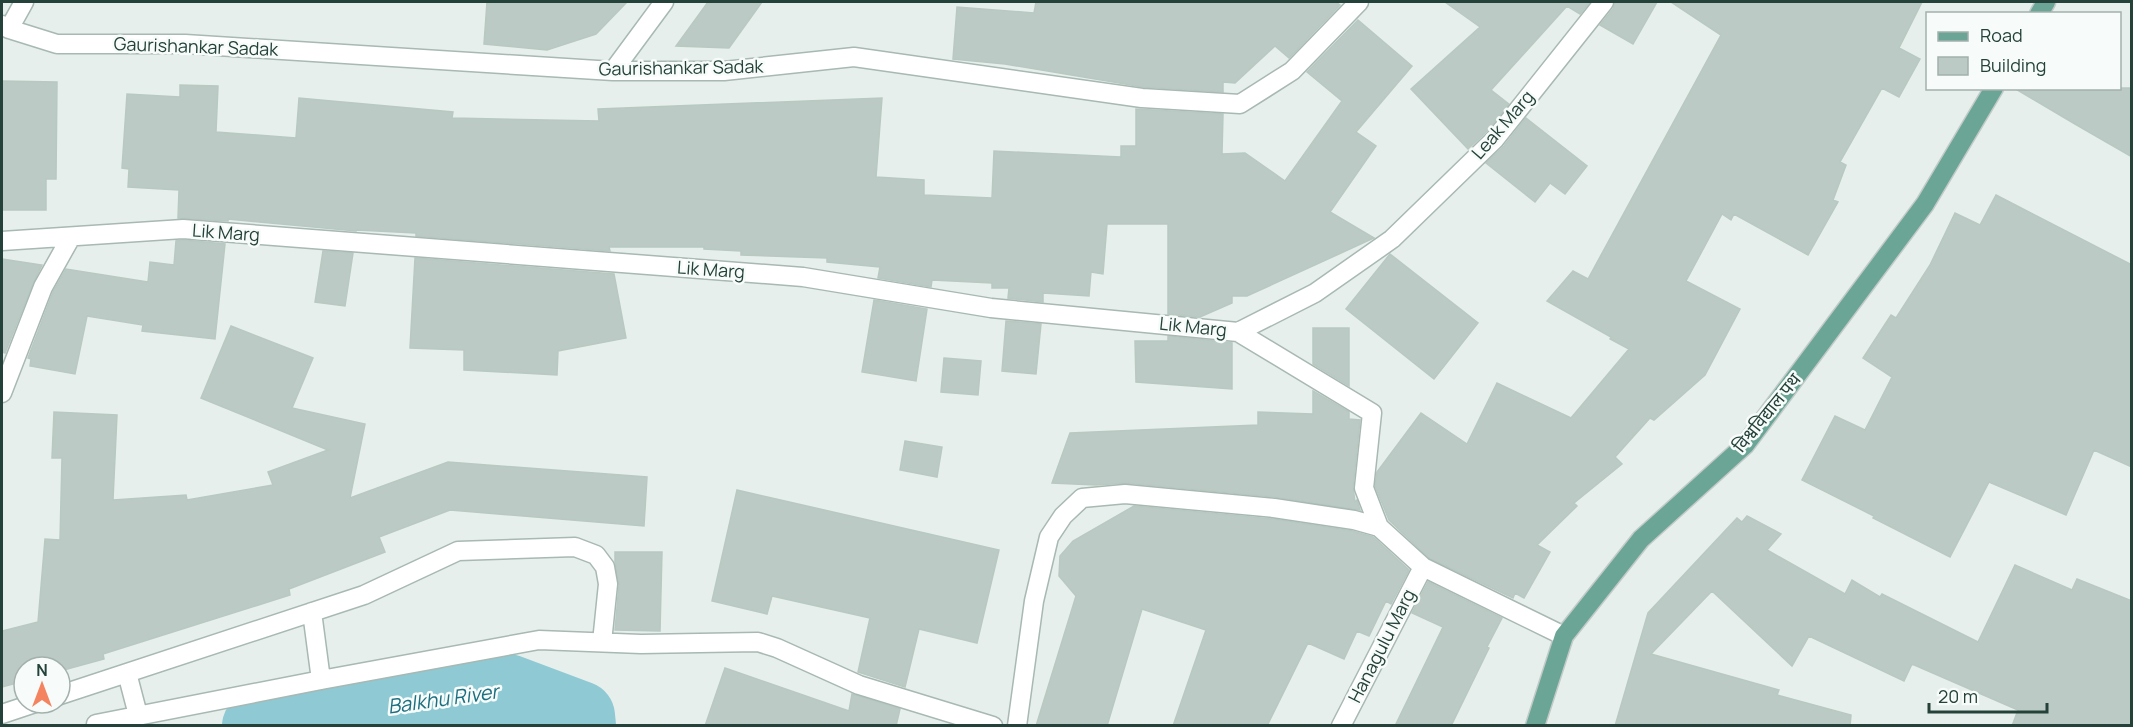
<svg xmlns="http://www.w3.org/2000/svg" width="2133" height="727" font-family="Manrope,'Noto Sans Devanagari',sans-serif">
  <style>
    .lines { fill: none; stroke-linecap: round; stroke-linejoin: round }
    .river { stroke: #8ec9d4; stroke-width: 70 }
    .building { fill: #bbcac4; stroke: #b8c9c2; stroke-width: 1.5 }
    .street-casing { stroke: #a8b8b2; stroke-width: 21 }
    .primary-casing { stroke: #c2cac8; stroke-width: 21 }
    .street { stroke: #fff; stroke-width: 18 }
    .primary { stroke: #6aa596; stroke-width: 18 }
    .labels { text-anchor: middle; stroke-width: 5; stroke-linejoin: round; paint-order: stroke }
    .street-label { font-size: 18px; fill: #24423a; stroke: #f7fbf9 }
    .water-label { font-size: 20px; font-style: italic; fill: #1c6f80; stroke: #f7fbf9 }
  </style>
  <rect width="100%" height="100%" fill="#e6efeb"/>
  <g class="lines">
    <path class="river" d="M257 726 508 689 580 716 581 726"/>
  </g>
  <path class="building" d="M487 2H627L596 34 547 50 484 44Z
    M708 2H762L729 48 676 46Z
    M1036 2H1336L1340 5 1289 58 1275 46 1235 83 1223 82V92L1143 87 1005 64 953 59 957 7 1034 13Z
    M1445 2H1590L1580 14 1567 6 1491 90 1509 104 1487 131 1468 149 1411 89 1480 27Z
    M1615 2H1657L1633 44 1600 25 1613 9Z
    M1671 2H1922L1899 48 1920 59 1899 97 1882 88 1840 162 1846 165 1833 200 1838 202 1808 255 1734 214 1731 220 1722 214 1686 281 1740 309 1705 375 1654 420 1650 418 1615 457 1622 464 1574 503 1577 506 1537 545 1550 552 1524 598 1515 593 1513 598 1429 558 1389 520 1375 486 1377 472 1421 413 1467 444 1497 383 1571 418 1629 349 1610 339 1611 337 1547 301 1573 271 1588 279 1721 35Z
    M1358 20 1412 66 1356 132 1376 146 1330 212 1374 238 1247 296H1232V303L1200 317 1168 314V224H1107L1103 274 1091 272 1089 296 1043 293V302L1008 298 1009 288H992V283L932 280 931 287 878 278 880 267 827 262V258L741 255V251L704 249V247H609L610 251 416 236V233L357 230 356 231 228 219V221L178 218 179 190 128 187 129 169 122 168 127 94 180 97V85L218 86 216 132 296 138 299 98 453 112 452 118 599 121 598 109 882 98 876 177 924 180V195L992 198 994 151 1121 157V146H1136V109L1223 114 1222 154 1245 153 1285 181 1342 101 1307 72Z
    M2 81 57 82 56 179H46V210H2Z
    M2014 88H2132V157L2075 124Z
    M1526 118 1587 166 1565 194 1550 183 1535 202 1486 163 1504 146Z
    M1996 195 2132 265V467L2094 450 2066 515 1989 482 1950 557 1873 518 1874 516 1802 480 1835 416 1865 430 1892 377 1863 358 1891 315 1896 318 1930 265 1955 213 1980 225Z
    M183 240 225 244 215 339 142 331 143 325 87 316 75 374 30 366 31 359 28 358 53 292 66 269 148 282 150 262 174 265 176 241Z
    M323 251 353 253 345 306 315 302Z
    M1390 254 1478 323 1434 379 1346 309Z
    M415 258 614 274 626 338 558 351 557 375 464 370V350L410 348Z
    M2 259 42 265 33 283 5 353 2 352Z
    M874 300 927 309 916 381 862 372Z
    M1006 321 1041 324 1036 374 1002 371Z
    M231 326 313 358 292 408 365 424 350 498 448 462 647 477 644 526 450 510 379 537 385 552 289 589 290 595 103 654 104 659 60 671V667H24V681L2 687V631L38 622 45 539 60 540 62 458H52L54 412 117 415 113 500 186 495 187 500 273 485 268 472 328 450 201 398Z
    M1313 328H1349V386L1313 364Z
    M1168 336 1232 343V389L1136 382 1135 341H1168Z
    M944 358 981 361 978 395 941 392Z
    M1313 391 1349 412V419L1360 420 1353 487 1355 502 1357 500 1360 510 1275 497 1126 483 1096 485 1052 483 1070 433 1258 425V412L1313 414Z
    M905 441 942 447 937 477 900 470Z
    M737 490 999 550 977 643 919 629 905 687 858 672 870 618 772 596 767 614 712 601Z
    M1134 506 1273 519 1352 531 1373 537 1409 570 1391 604 1386 601 1369 636 1357 631 1344 659 1308 643 1267 726H1173L1206 630 1142 609 1107 726H1036L1076 596 1059 576 1060 556 1073 541Z
    M1747 516 1781 534 1767 550 1845 594 1852 580 1880 597 1882 594 1978 642 2015 565 2072 590 2077 579 2132 601V726H2012L2018 710 1912 664 1904 681 1809 636 1792 666 1712 591 1651 654 1779 690 1777 695 1851 715 1850 726H1615L1648 613 1737 518 1742 522Z
    M615 552H662L660 631 615 630 619 585 615 562Z
    M1428 582 1502 618 1487 647 1489 648 1451 726H1395L1443 627 1412 613Z
    M725 668 849 711 852 694 900 709 896 726H705Z"/>
  <g class="lines">
    <defs>
      <path id="street" d="M2 25 9 29 57 44H185L613 71H724L854 57 1142 98 1240 104 1292 71 1359 2
        M9 29 24 2
        M613 71 664 2
        M2 241 183 229 803 277 991 308 1238 332 1315 293 1392 239 1495 139 1604 2
        M1238 332 1372 413 1364 488 1379 527 1423 567 1564 636
        M2 393 43 287 71 237
        M312 612 321 680
        M127 673 138 715
        M60 695 364 595 458 551 575 547 596 555 605 567 608 584 602 642
        M2 714 35 703
        M96 724 321 680 539 640 641 644 758 642 777 648 859 685 993 726
        M1017 726 1034 601 1049 537 1063 516 1082 498 1125 494 1274 508 1354 520 1379 527
        M1341 726 1423 567"/>
      <path id="primary" d="M2039 14 2046 2
        M1535 726 1564 636 1641 539 1745 445 1925 204 1994 88"/>
    </defs>
    <use href="#street" class="street-casing"/>
    <use href="#primary" class="primary-casing"/>
    <use href="#street" class="street"/>
    <use href="#primary" class="primary"/>
  </g>
  <g class="labels">
    <g class="street-label">
      <text transform="translate(196 47) rotate(2)" y="6">Gaurishankar Sadak</text>
      <text transform="translate(681 68) rotate(-1)" y="6">Gaurishankar Sadak</text>
      <text transform="translate(1503 125) rotate(-49)" y="6">Leak Marg</text>
      <text transform="translate(226 233) rotate(4)" y="6">Lik Marg</text>
      <text transform="translate(711 270) rotate(4)" y="6">Lik Marg</text>
      <text transform="translate(1193 327) rotate(6)" y="6">Lik Marg</text>
      <text transform="translate(1767 413) rotate(-51)" y="6">विश्वविद्याल पथ</text>
      <text transform="translate(1382 646) rotate(-63)" y="6">Hanagulu Marg</text>
    </g>
    <g class="water-label">
      <text transform="translate(443 699) rotate(-8)" y="7">Balkhu River</text>
    </g>
  </g>
  <rect width="2133" height="727" fill="none" stroke="#24423a" stroke-width="6"/>
  <rect x="1926" y="12" width="195" height="78" fill="#f7fbf9" stroke="#a3b1ad" stroke-width="1.5"/>
  <rect x="1938" y="32" width="30" height="9" fill="#6aa596" stroke="#a3b1ad" stroke-width="1.5"/>
  <text x="1980" y="42" font-size="18" fill="#24423a">Road</text>
  <rect x="1938" y="57" width="30" height="18" fill="#bbcac4" stroke="#a3b1ad" stroke-width="1.5"/>
  <text x="1980" y="72" font-size="18" fill="#24423a">Building</text>
  <g transform="translate(42 685)"><circle r="28" fill="#f7fbf9" stroke="#a3b1ad" stroke-width="1.5"/>
  <path d="M0-4.5L10 22L0 15L-10 22Z" fill="#f4845f"/>
  <text y="-9" font-size="16" font-weight="bold" text-anchor="middle" fill="#24423a">N</text>
  </g>
  <path d="M1929 703v9h118v-9" fill="none" stroke="#24423a" stroke-width="3"/>
  <text x="1938" y="703" font-size="18" fill="#24423a" stroke="#f7fbf9" stroke-width="4.5" paint-order="stroke">20 m</text>
</svg>
